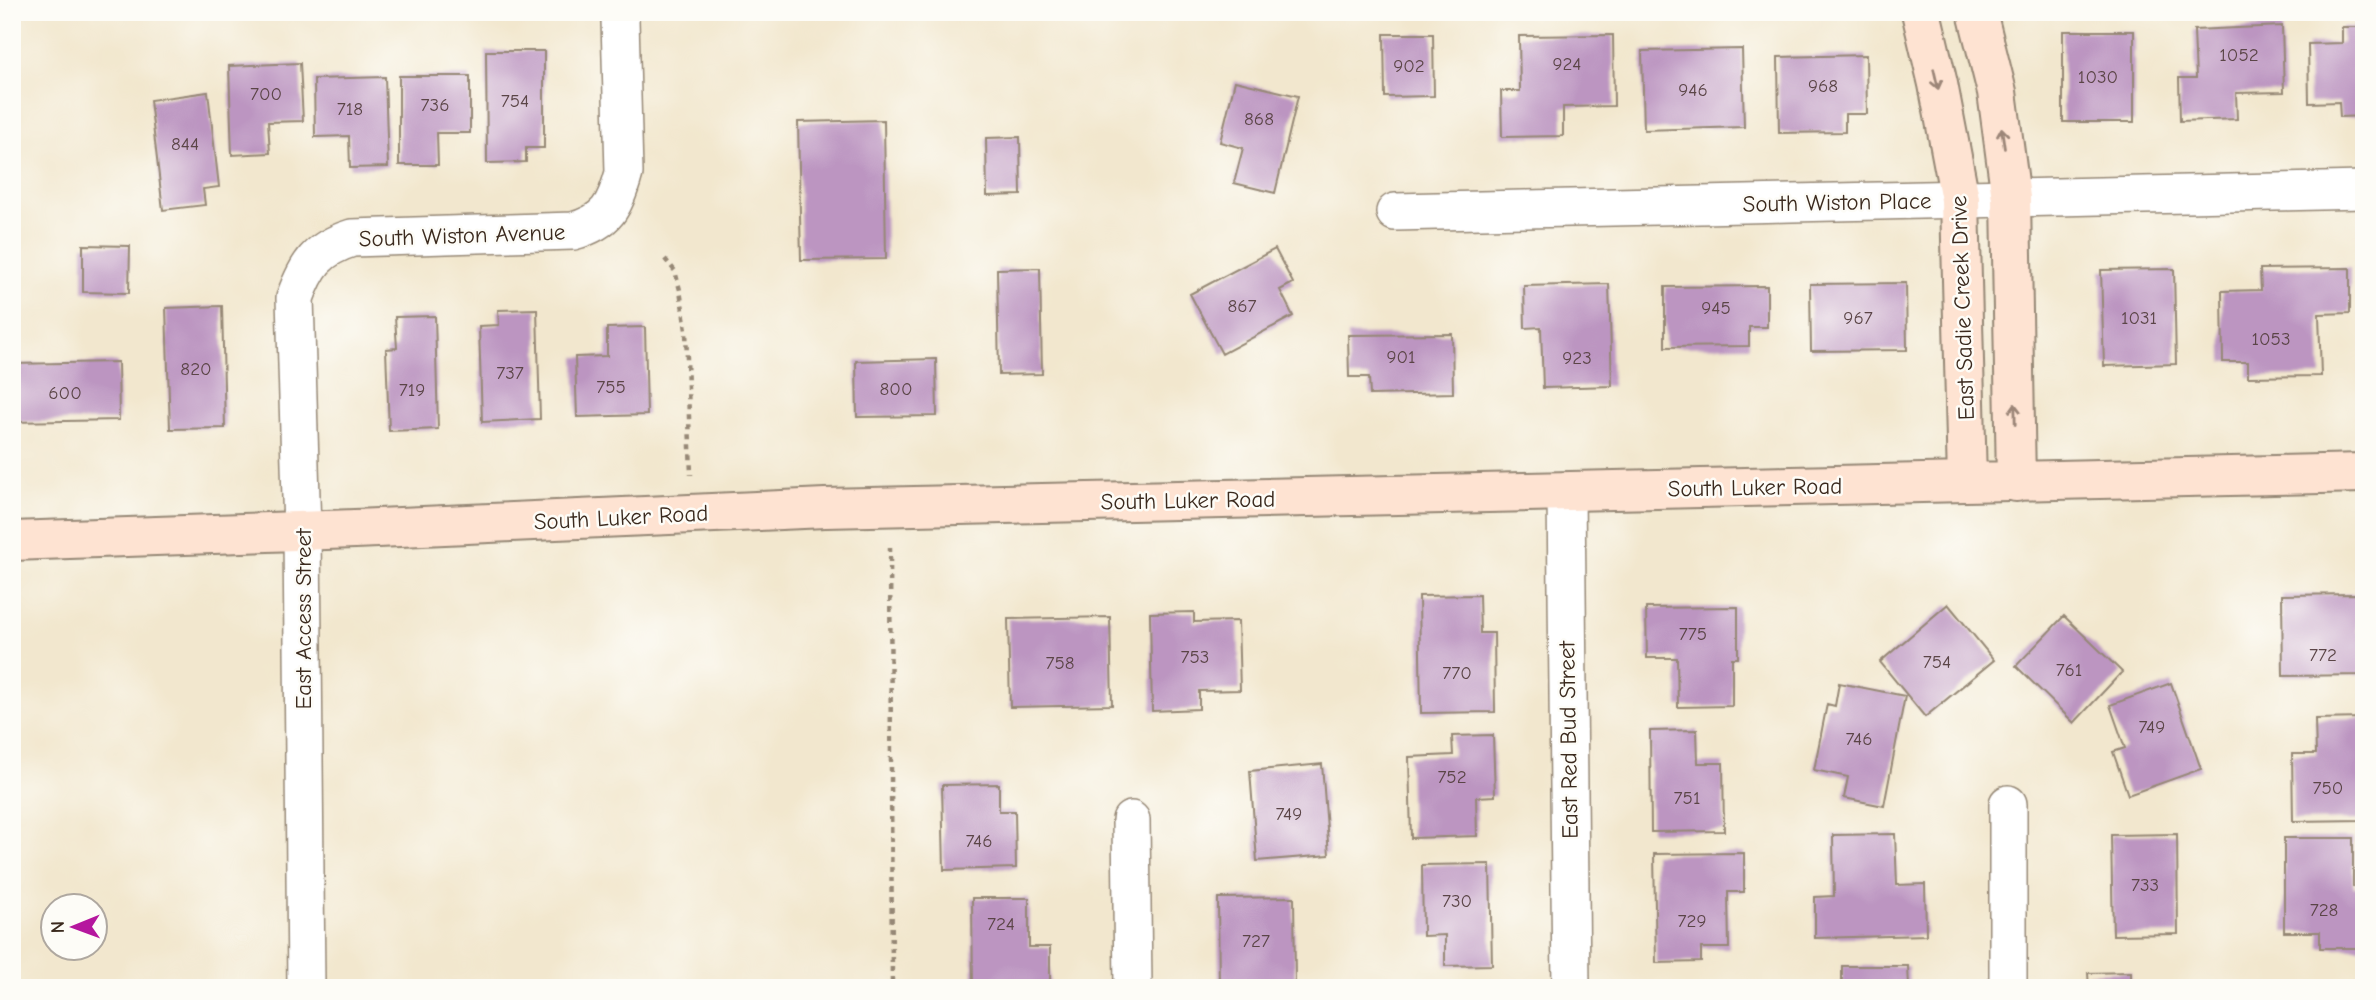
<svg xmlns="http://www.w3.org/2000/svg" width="2376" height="1000" font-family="'Comic Neue',sans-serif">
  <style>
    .building { fill: #bc95c1 }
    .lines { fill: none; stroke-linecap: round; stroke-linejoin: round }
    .street-casing { stroke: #968876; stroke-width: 40 }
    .secondary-casing { stroke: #968876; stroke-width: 42 }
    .path { stroke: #968876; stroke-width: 4.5; stroke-dasharray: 5 5; stroke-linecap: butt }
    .street { stroke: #fff; stroke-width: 37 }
    .secondary { stroke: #fee3d2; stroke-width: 38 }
    .oneway { stroke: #9c8678 }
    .labels { text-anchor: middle; stroke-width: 5; stroke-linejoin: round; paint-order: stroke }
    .number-label { font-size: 19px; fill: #5b4547 }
    .street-label { font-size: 23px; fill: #3b2a1e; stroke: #fdfcf7 }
  </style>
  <rect width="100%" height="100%" fill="#fdfcf7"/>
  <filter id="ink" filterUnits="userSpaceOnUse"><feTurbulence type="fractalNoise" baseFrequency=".0143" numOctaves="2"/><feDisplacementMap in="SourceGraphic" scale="14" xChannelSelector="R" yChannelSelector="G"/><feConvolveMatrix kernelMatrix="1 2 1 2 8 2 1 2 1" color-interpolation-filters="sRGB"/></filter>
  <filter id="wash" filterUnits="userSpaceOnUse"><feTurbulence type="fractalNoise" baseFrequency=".00686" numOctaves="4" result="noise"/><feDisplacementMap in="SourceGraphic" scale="28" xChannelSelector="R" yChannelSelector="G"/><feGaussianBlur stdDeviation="1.57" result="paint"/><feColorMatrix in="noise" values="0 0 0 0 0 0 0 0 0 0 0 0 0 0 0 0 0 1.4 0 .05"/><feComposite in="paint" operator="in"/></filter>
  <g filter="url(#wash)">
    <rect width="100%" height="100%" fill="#f2e7ce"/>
    <g id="blocks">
      <path class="building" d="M2282 26 2284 92 2236 93 2237 119 2180 121 2179 78H2196L2194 30Z
        M2342 27H2364V116L2340 117 2339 102 2309 103 2308 44 2342 43Z
        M2063 31H2134V122H2063Z
        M1384 34H1433L1434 96 1385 97Z
        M1613 35 1614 106 1563 107V136L1502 137 1501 91H1520L1519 36Z
        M1742 49 1744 127 1644 130 1642 51Z
        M486 51H544V148H526V162L487 163Z
        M1866 55 1867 114H1845V132L1779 133 1778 57Z
        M300 63 303 121 268 122 270 153 232 155 229 66Z
        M399 76H470V133H437L438 165H399Z
        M385 77 388 167 350 168 349 136 315 137 314 79Z
        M1235 81 1298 96 1275 193 1234 183 1243 148 1220 142Z
        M208 92 219 187 203 189 205 205 163 210 150 100Z
        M884 120 886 259 801 260 798 122Z
        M1020 137 1021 195 987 196 986 138Z
        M83 245 130 246 129 293 83 292Z
        M1275 249 1293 283 1280 290 1293 316 1222 354 1190 294Z
        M1040 268 1042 374 999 375 997 269Z
        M2350 268V313L2319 314 2321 376 2248 377V362H2223L2222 291 2261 290 2260 269Z
        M2174 269 2176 364 2104 366 2101 270Z
        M1906 283 1907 350 1811 351 1810 284Z
        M1609 284 1612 386 1543 388 1541 327 1525 328 1524 286Z
        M1767 286V327H1749V346L1665 347V287Z
        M222 306 225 428 170 429 166 308Z
        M537 309 540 419 482 422 479 326 499 325 498 310Z
        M435 316 438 429 389 431 386 349 397 348 395 317Z
        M645 327 647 415 577 417 575 357 607 356V328Z
        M1452 334 1453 393 1370 395 1369 377H1349L1348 335Z
        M936 359 937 416 857 417 856 361Z
        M118 362 119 420 12 422V364Z
        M2356 594 2357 633H2364V675L2283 676 2282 595Z
        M1479 595 1480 633H1494L1495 712 1421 713 1419 596Z
        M1948 604 1994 660 1925 717 1880 662Z
        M1738 607V658H1732V706L1678 707 1677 658H1647L1646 608Z
        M1194 612V622L1238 621 1240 690 1199 691V709L1152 711 1150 613Z
        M2064 616 2122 672 2074 723 2016 666Z
        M1110 617 1112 705 1010 707 1008 619Z
        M1839 683 1905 696 1884 806 1844 798 1848 777 1814 770 1827 704 1835 706Z
        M2171 683 2201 769 2128 795 2113 752 2125 748 2110 705Z
        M2364 718V820L2293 821 2292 754H2316L2315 719Z
        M1697 730 1698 763H1723L1724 831 1651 832 1650 731Z
        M1493 735 1495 796 1476 797 1477 836 1411 838 1409 757 1453 755 1452 736Z
        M1322 764 1329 855 1257 861 1250 771Z
        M999 784V811H1015L1016 868 944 870 942 785Z
        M1895 834 1897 885 1925 884 1926 935 1815 938V897L1834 896 1833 835Z
        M2177 834 2178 934 2113 935 2111 835Z
        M2284 838H2353V887H2364V948H2320V932H2284Z
        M1744 853V892H1728L1729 948H1701V962L1656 963 1654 854Z
        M1490 864 1492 965 1445 966V935L1423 936 1422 865Z
        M1294 897 1295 982 1256 983V988H1219L1218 898Z
        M972 898H1029V947H1050V988H973Z
        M1842 966H1908L1909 988H1842Z
        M2131 972V988H2089L2088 973Z"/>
    </g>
  </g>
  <g filter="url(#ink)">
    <use href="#blocks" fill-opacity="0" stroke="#968876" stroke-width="2"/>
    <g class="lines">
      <defs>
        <path id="street" d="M1395 212 2364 190
          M1566 492 1571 988
          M2008 804V988
          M1131 820 1133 988
          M306 988 302 531 295 298C307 265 317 249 352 238L573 231C607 222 615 206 624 173L620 19"/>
        <path id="secondary" d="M1921 12 1938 84 1960 199 1967 482
          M1977 12 1997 92 2011 198 2016 482
          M12 541 355 529 825 508 2364 473"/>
      </defs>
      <use href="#street" class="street-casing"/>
      <use href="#secondary" class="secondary-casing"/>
      <path class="path" d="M665 259 675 271 680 290 686 330 691 475
        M890 547 892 988"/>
      <use href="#street" class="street"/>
      <use href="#secondary" class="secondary"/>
    </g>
    <defs><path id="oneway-shaft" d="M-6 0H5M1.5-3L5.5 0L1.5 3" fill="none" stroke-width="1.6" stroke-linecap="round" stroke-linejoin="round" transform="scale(1.75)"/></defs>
    <g class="oneway">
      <use href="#oneway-shaft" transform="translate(1936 79) rotate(77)"/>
      <use href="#oneway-shaft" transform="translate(2003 138) rotate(-98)"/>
      <use href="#oneway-shaft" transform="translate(2015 414) rotate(-91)"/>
    </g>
  </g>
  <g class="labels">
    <g class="number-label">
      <text x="2239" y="61">1052</text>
      <text x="1567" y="70">924</text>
      <text x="1409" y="72">902</text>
      <text x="2098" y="83">1030</text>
      <text x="1823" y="92">968</text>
      <text x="1693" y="96">946</text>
      <text x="266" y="100">700</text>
      <text x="515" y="107">754</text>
      <text x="435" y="111">736</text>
      <text x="350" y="115">718</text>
      <text x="1259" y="125">868</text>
      <text x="185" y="150">844</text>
      <text x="1242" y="312">867</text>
      <text x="1716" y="314">945</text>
      <text x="1858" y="324">967</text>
      <text x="2139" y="324">1031</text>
      <text x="2271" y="345">1053</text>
      <text x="1401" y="363">901</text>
      <text x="1577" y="364">923</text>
      <text x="196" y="375">820</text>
      <text x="510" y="379">737</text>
      <text x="611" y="393">755</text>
      <text x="896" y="395">800</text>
      <text x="412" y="396">719</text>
      <text x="65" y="399">600</text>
      <text x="1693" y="640">775</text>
      <text x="2323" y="661">772</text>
      <text x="1195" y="663">753</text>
      <text x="1937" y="668">754</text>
      <text x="1060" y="669">758</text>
      <text x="2069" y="676">761</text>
      <text x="1457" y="679">770</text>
      <text x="2152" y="733">749</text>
      <text x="1859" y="745">746</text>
      <text x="1452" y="783">752</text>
      <text x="2328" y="794">750</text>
      <text x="1687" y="804">751</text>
      <text x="1289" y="820">749</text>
      <text x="979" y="847">746</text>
      <text x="2145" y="891">733</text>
      <text x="1457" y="907">730</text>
      <text x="2324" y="916">728</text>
      <text x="1692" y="927">729</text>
      <text x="1001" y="930">724</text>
      <text x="1256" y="947">727</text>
    </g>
    <g class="street-label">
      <text transform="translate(1837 202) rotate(-1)" y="8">South Wiston Place</text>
      <text transform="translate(462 235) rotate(-2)" y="8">South Wiston Avenue</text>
      <text transform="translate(1962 308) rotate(-92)" y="8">East Sadie Creek Drive</text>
      <text transform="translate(1755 487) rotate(-1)" y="8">South Luker Road</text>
      <text transform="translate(1188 500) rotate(-1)" y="8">South Luker Road</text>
      <text transform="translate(621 517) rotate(-3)" y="8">South Luker Road</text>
      <text transform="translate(303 619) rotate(-90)" y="8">East Access Street</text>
      <text transform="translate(1568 740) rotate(-91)" y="8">East Red Bud Street</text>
    </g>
  </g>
  <rect width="2376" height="1000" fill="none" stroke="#fdfcf7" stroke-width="42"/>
  <g transform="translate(74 927) rotate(269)"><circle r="33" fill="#fdfcf7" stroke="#afa8a0" stroke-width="2"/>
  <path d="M0-5L12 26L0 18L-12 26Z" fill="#b5179e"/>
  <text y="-10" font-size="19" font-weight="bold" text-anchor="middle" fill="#3b2a1e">N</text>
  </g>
</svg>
